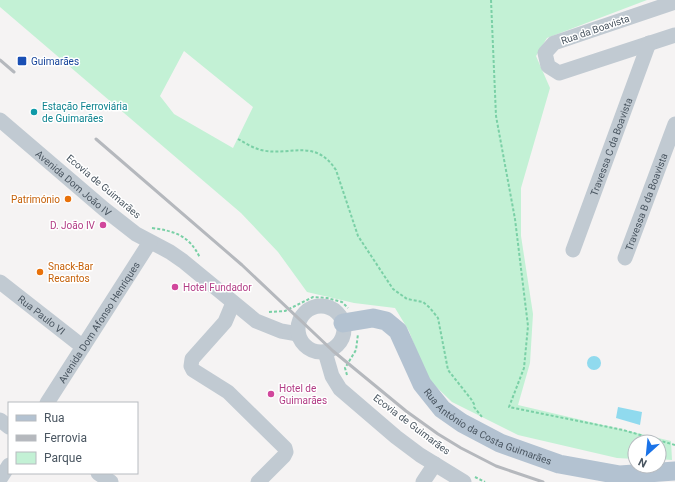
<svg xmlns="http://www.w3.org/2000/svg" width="675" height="482" font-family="Roboto,sans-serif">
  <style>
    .green { fill: #c3f1d5; fill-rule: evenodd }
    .water { fill: #90daee }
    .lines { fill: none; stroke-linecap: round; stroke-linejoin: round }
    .path { stroke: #7ad0a6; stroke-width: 2; stroke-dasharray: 3 2; stroke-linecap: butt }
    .minor { stroke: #c1cad2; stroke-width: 15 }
    .major { stroke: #b3c2d1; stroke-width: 19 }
    .rail { stroke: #b5b8bd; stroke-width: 3 }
    .transit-dot { fill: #1a4fb4; stroke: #fff; stroke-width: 1.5 }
    .culture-dot { fill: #0f9aa8; stroke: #fff; stroke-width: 1.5 }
    .food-dot { fill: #e8710a; stroke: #fff; stroke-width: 1.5 }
    .hotel-dot { fill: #d1479c; stroke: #fff; stroke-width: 1.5 }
    .labels { text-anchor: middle; stroke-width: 3; stroke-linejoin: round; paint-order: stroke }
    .street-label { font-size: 10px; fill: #4a5661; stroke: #fff }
    .transit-label { font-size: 10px; fill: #164399; stroke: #fff; text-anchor: start }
    .culture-label { font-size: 10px; fill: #0d838f; stroke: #fff; text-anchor: start }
    .food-label { font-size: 10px; fill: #c56008; stroke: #fff; text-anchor: end }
    .hotel-label { font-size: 10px; fill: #b23c85; stroke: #fff; text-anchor: start }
  </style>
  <rect width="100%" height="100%" fill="#f5f3f3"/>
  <path class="green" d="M0 0H647L547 38 536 56 550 88 521 188V236L533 314 530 363 518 405 671 441 672 460 659 459V442H635V459L617 458 518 435 452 402 426 377 409 331 395 308 354 303 307 292 278 252 241 213 0 7ZM184 51 253 107 233 148 174 114 160 96Z"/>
  <path class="water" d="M587 363a7 7 0 1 1 14 0a7 7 0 1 1-14 0Z
    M618 407 642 412 640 425 616 418Z"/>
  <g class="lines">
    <path class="path" d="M491 0 496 116 515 219 528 326 524 368 509 407 623 430 675 445
      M238 139C245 143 253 148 261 150 290 157 314 137 336 170L358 236 393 289 407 299 423 302 430 308 438 318 448 370 471 399 474 404V407L482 417
      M152 228C175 231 190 236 200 258
      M269 312 285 311 313 297 327 298 342 302 348 308
      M347 375 345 368 356 350 358 334
      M475 477 485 482"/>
    <g class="minor">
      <path d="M675 2 554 43 545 53 548 66 559 73 675 35"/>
      <path id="s1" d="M0 120 104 209 136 234 170 252 183 261 256 321 281 331 298 334"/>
      <path id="s2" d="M573 250 649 43"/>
      <path id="s3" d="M625 258 675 124"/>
      <path id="s4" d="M0 282 83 347"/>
      <path d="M233 303 225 322 192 359 191 366 193 370 228 392 285 448 286 452 284 456 258 482"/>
      <circle cx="321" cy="329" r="23"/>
      <path d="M325 352 332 376 340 389 396 437 420 455 464 482"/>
      <path id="s5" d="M47 403 150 242"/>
      <path d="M0 420 9 427"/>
      <path d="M98 473 111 482"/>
      <path d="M0 479 9 465"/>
      <path d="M423 482 435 464"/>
    </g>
    <path class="major" id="s6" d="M343 323 373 318 386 321 398 331 422 384 442 409 462 423 500 443 559 464 620 475 675 471"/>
    <path class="rail" d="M0 60 14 72
      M96 139 242 265 333 351 406 411 438 434 461 448 496 466 543 482"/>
  </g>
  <rect class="transit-dot" x="17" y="56" width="10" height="10" rx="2"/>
  <circle class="culture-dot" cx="34" cy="112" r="4"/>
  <g class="food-dot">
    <circle cx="68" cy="199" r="4"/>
    <circle cx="40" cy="272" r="4"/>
  </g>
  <g class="hotel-dot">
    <circle cx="103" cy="225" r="4"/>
    <circle cx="175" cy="287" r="4"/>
    <circle cx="271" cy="394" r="4"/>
  </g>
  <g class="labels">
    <g class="street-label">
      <text transform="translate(595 29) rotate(-19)" y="4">Rua da Boavista</text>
      <text dy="4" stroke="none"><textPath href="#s2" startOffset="110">Travessa C da Boavista</textPath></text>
      <text dy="4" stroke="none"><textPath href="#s1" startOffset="97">Avenida Dom João IV</textPath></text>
      <text transform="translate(104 186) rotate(40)" y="4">Ecovia de Guimarães</text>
      <text dy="4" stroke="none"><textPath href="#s3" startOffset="60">Travessa B da Boavista</textPath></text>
      <text dy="4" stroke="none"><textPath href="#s4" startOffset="53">Rua Paulo VI</textPath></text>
      <text dy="4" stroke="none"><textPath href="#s5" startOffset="96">Avenida Dom Afonso Henriques</textPath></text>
      <text transform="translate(412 424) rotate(37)" y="4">Ecovia de Guimarães</text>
      <text dy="4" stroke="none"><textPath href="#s6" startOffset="198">Rua António da Costa Guimarães</textPath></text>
    </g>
    <g class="transit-label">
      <text x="31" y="65">Guimarães</text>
    </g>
    <g class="culture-label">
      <text x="42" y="110">Estação Ferroviária<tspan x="42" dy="12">de Guimarães</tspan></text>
    </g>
    <g class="food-label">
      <text x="60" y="203">Património</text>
      <text x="48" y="270" text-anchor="start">Snack-Bar<tspan x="48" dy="12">Recantos</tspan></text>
    </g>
    <g class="hotel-label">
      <text x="95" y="229" text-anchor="end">D. João IV</text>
      <text x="183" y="291">Hotel Fundador</text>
      <text x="279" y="392">Hotel de<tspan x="279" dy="12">Guimarães</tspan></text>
    </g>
  </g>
  <rect x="8" y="402" width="130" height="72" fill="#ffffff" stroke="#b7bbc0"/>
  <rect x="16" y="415" width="20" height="6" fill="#b3c2d1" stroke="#b7bbc0"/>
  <text x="44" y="422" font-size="12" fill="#4a5661">Rua</text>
  <rect x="16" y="435" width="20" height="6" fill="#b5b8bd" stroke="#b7bbc0"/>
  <text x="44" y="442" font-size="12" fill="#4a5661">Ferrovia</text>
  <rect x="16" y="452" width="20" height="12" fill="#c3f1d5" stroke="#b7bbc0"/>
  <text x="44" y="462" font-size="12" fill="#4a5661">Parque</text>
  <g transform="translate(647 454) rotate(207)"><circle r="19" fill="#ffffff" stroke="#b7bbc0"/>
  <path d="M0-3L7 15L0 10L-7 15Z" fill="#1a73e8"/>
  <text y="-6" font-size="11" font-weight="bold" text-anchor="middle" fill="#4a5661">N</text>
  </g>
</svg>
